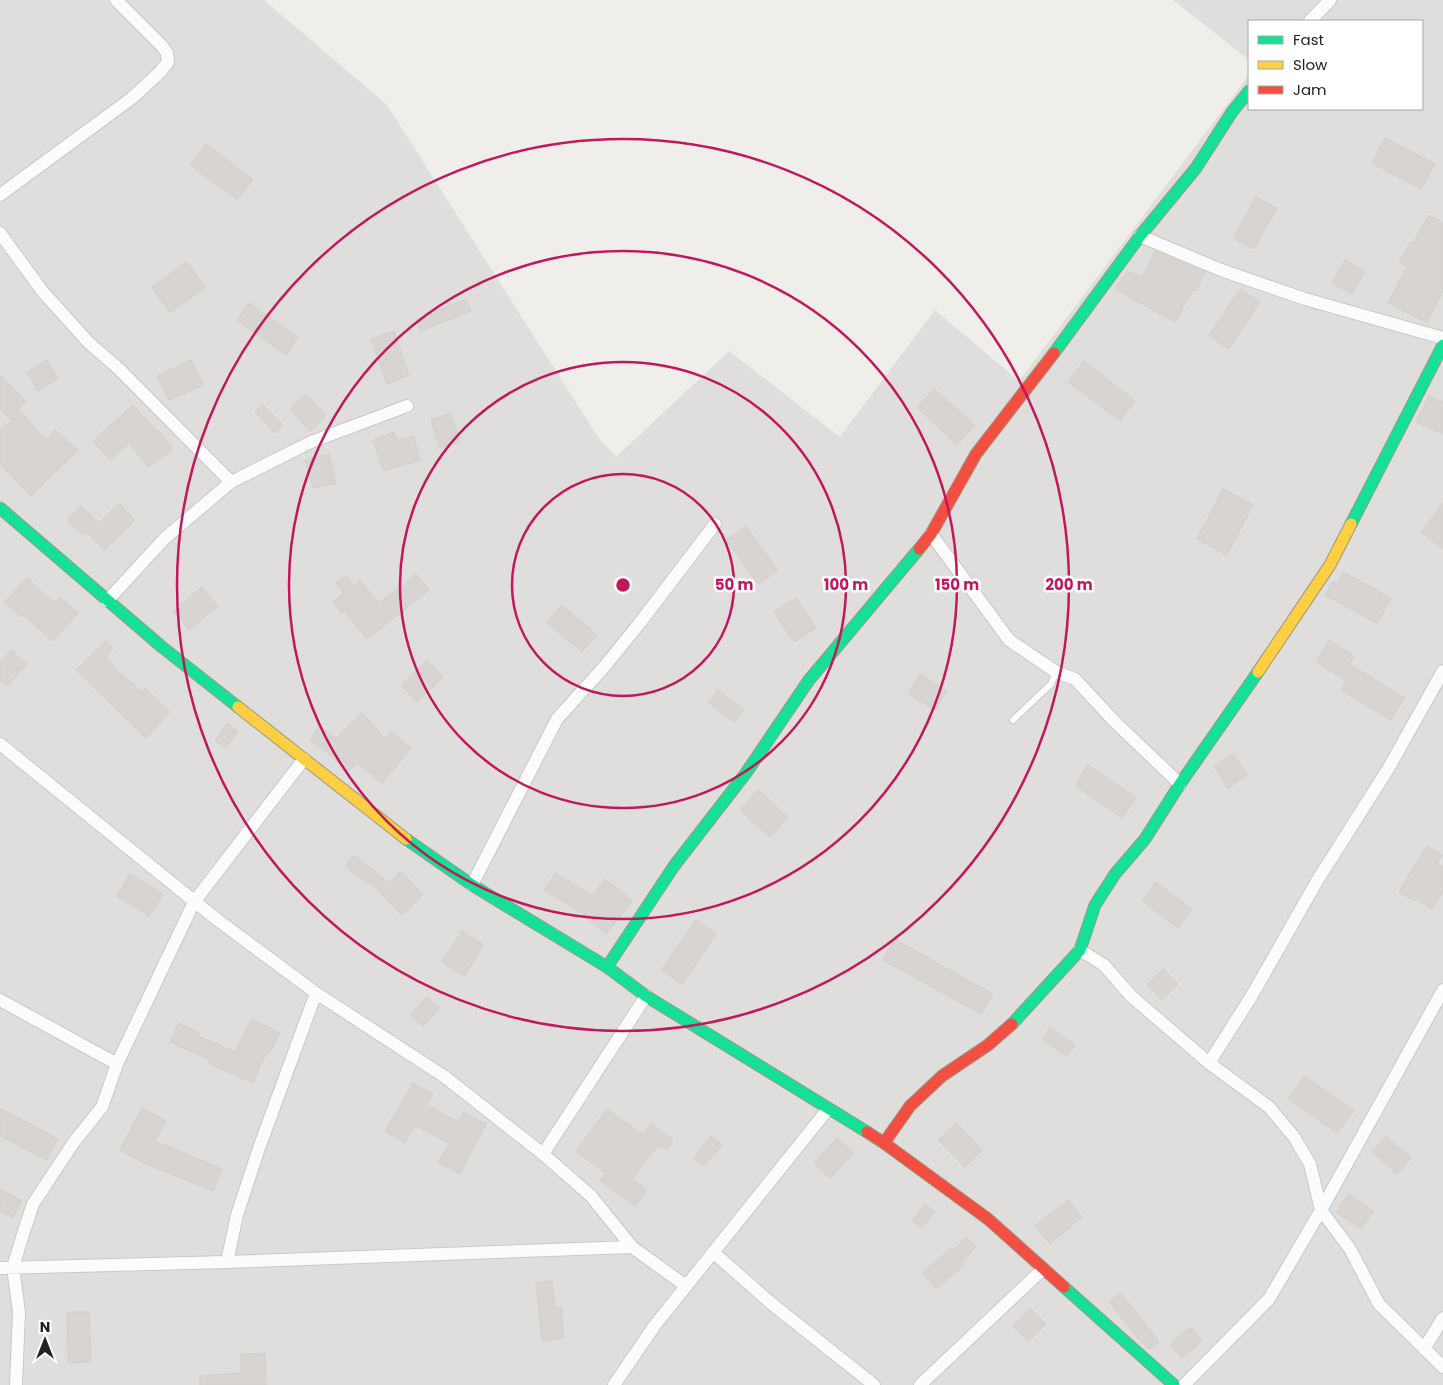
<svg xmlns="http://www.w3.org/2000/svg" width="1443" height="1385" font-family="Poppins,sans-serif">
  <style>
    .residential { fill: #dfdedc }
    .building { fill: #d7d4d2; stroke: #d3d0cc }
    .lines { fill: none; stroke-linecap: round; stroke-linejoin: round }
    .lane-casing { stroke: #c9c8c7; stroke-width: 8 }
    .street-casing { stroke: #c9c8c7; stroke-width: 14 }
    .fast-casing { stroke: #999a82; stroke-width: 13 }
    .slow-casing { stroke: #999a82; stroke-width: 13 }
    .jam-casing { stroke: #999a82; stroke-width: 13 }
    .lane { stroke: #fdfcfc; stroke-width: 6 }
    .street { stroke: #fdfcfc; stroke-width: 12 }
    .fast { stroke: #16e098; stroke-width: 11 }
    .slow { stroke: #ffcf43; stroke-width: 11 }
    .jam { stroke: #f24e42; stroke-width: 11 }
    .ring { fill: none; stroke: #c2185b; stroke-width: 2.5 }
    .centre { fill: #c2185b; stroke: #fff; stroke-width: 2.5 }
    .ring-label { font-size: 15px; text-anchor: middle; font-weight: bold; fill: #c2185b; stroke: #fff; stroke-width: 5; stroke-linejoin: round; paint-order: stroke }
  </style>
  <rect width="100%" height="100%" fill="#f0eeeb"/>
  <path class="residential" d="M0 0H264L387 105 598 437 616 457 729 351 840 437 935 310 1019 381 1249 75V109H1422V21H1249V60L1173 0H1443V1385H0Z"/>
  <path class="building" d="M1385 138 1435 164 1421 189 1372 163Z
    M206 144 253 180 237 200 190 165Z
    M1256 197 1277 208 1254 249 1233 238Z
    M1429 215 1443 223V291L1427 322 1388 303 1407 267 1399 262 1411 242 1413 243Z
    M1155 251 1205 272 1196 291 1193 290 1175 322 1115 289 1128 271 1142 278Z
    M1345 260 1365 271 1352 294 1332 283Z
    M187 262 205 288 170 313 152 287Z
    M1240 289 1260 302 1229 349 1209 336Z
    M466 299 471 311 420 331 416 319Z
    M249 303 298 337 286 355 237 321Z
    M394 331 409 375 387 384 371 339Z
    M47 360 58 379 38 391 27 372Z
    M191 360 203 385 169 400 157 376Z
    M1084 361 1135 401 1120 421 1068 382Z
    M0 376 26 401 18 409 46 440 55 430 78 450 31 496 0 464V431L12 421 0 409Z
    M934 389 975 425 957 444 917 408Z
    M306 394 326 416 310 431 290 409Z
    M1429 396 1443 402V434L1416 422Z
    M133 405 158 432 159 431 173 449 148 467 129 443 110 460 93 441Z
    M263 405 283 425 275 433 255 412Z
    M451 413 460 442 440 448 431 420Z
    M394 432 397 440 414 436 420 460 384 471 373 440Z
    M329 454 336 483 313 488 305 460Z
    M1223 489 1253 505 1227 555 1197 539Z
    M119 503 135 520 104 550 86 532 83 535 67 520 81 506 99 523Z
    M1443 503V549L1421 532Z
    M746 526 778 571 758 584 726 540Z
    M1343 572 1391 598 1377 623 1325 595 1333 581 1337 584Z
    M416 574 429 590 367 639 344 611 342 613 333 602 344 593 336 583 346 575 354 585 360 580 379 603Z
    M27 578 54 603 60 597 78 613 53 641 23 615 21 617 4 602Z
    M202 587 218 606 189 630 173 611Z
    M796 598 816 628 794 642 774 612Z
    M562 605 597 635 582 652 547 623Z
    M1329 640 1354 656 1349 664 1405 698 1391 720 1341 690 1347 681 1316 661Z
    M106 641 113 649 106 657 114 666 113 667 142 692 145 688 170 712 146 738 76 670Z
    M11 650 27 664 7 686 0 680V663Z
    M427 660 443 677 417 702 401 685Z
    M920 674 947 691 935 710 908 693Z
    M718 690 744 710 734 722 709 703Z
    M362 713 385 738 391 731 411 748 382 783 357 763 348 772 325 751 310 740 319 726 336 738Z
    M227 723 238 731 225 748 215 740Z
    M1233 754 1248 775 1228 788 1214 767Z
    M1088 765 1136 798 1122 818 1075 785Z
    M758 790 788 817 770 837 740 810Z
    M1427 846 1442 855 1437 863 1443 867V892L1432 909 1416 898 1414 901 1399 892Z
    M354 855 389 883 401 871 423 895 402 915 370 882 369 884 345 866Z
    M556 873 592 896 605 879 633 901 606 934 566 902 565 903 544 890Z
    M130 874 163 894 149 916 117 896Z
    M1156 882 1192 909 1178 928 1142 901Z
    M696 920 716 934 682 984 661 970Z
    M462 931 484 945 464 976 442 962Z
    M894 939 993 994 981 1014 883 960Z
    M1163 969 1178 984 1162 1000 1147 985Z
    M427 997 440 1008 423 1026 410 1015Z
    M252 1019 280 1033 269 1054 266 1053 253 1083 208 1063 210 1060 170 1042 179 1023 200 1033 199 1036 235 1052Z
    M1050 1028 1075 1045 1067 1056 1042 1040Z
    M1305 1076 1354 1111 1337 1133 1288 1098Z
    M413 1083 433 1094 427 1105 459 1122 464 1112 486 1124 460 1174 438 1163 449 1143 415 1125 405 1143 385 1131Z
    M0 1108 58 1139 47 1160 0 1136Z
    M142 1108 166 1121 155 1141 222 1169 213 1191 144 1163 120 1150Z
    M607 1109 643 1135 651 1124 673 1140 667 1149 658 1145 632 1179 647 1190 635 1206 600 1180 605 1173 576 1151Z
    M956 1123 982 1150 965 1167 938 1140Z
    M711 1136 722 1145 704 1166 694 1158Z
    M1386 1136 1411 1158 1397 1174 1372 1152Z
    M837 1138 854 1153 830 1178 814 1163Z
    M0 1189 22 1201 12 1218 0 1211Z
    M1349 1194 1373 1211 1361 1229 1336 1212Z
    M1068 1200 1082 1217 1050 1244 1035 1226Z
    M925 1204 935 1212 922 1228 912 1221Z
    M966 1237 976 1247 962 1261 965 1264 937 1289 922 1273 951 1248 953 1251Z
    M552 1281 555 1308 561 1307 564 1338 542 1341 536 1283Z
    M1121 1293 1159 1342 1150 1349 1139 1340 1109 1302Z
    M1030 1308 1046 1324 1029 1341 1013 1326Z
    M67 1312H89L91 1362 68 1363Z
    M1190 1327 1202 1341 1182 1358 1170 1344Z
    M265 1353 266 1385H200V1376L241 1373V1354Z"/>
  <g class="lines">
    <defs>
      <path id="lane" d="M1013 720 1051 684 1056 672"/>
      <path id="street" d="M1310 21 1330 0
        M0 195 132 98 160 72 168 62 167 53 162 46 116 0
        M0 233 43 292 89 343 118 368 231 482
        M1140 236 1221 270 1305 299 1443 338
        M931 534 1009 640 1056 672 1075 679 1115 722 1180 784
        M107 601 165 538 231 482 311 442 407 406
        M0 744 215 918 316 993 445 1077 543 1154 591 1196 632 1247
        M472 885 557 719 604 667 639 624 715 524
        M1080 950 1104 965 1131 996 1209 1063 1269 1107 1294 1137 1310 1164 1321 1210 1350 1249 1379 1304 1443 1367
        M0 1000 117 1064 194 902 304 759
        M1209 1063 1251 997 1317 881 1388 769 1443 671
        M543 1154 646 996
        M713 1252 772 1304 874 1385
        M227 1262 237 1215 259 1148 316 993
        M0 1268 227 1262 632 1247 686 1286
        M1424 1349 1443 1318
        M16 1385 19 1312 13 1267 24 1231 33 1204 74 1142 102 1107 117 1064
        M614 1385 655 1325 828 1109
        M920 1385 1043 1269
        M1184 1385 1269 1299 1321 1210 1443 990"/>
      <path id="fast" d="M1054 353 1140 236 1196 168 1232 112 1249 91
        M0 508 162 647 238 707
        M1351 524 1443 345
        M406 839 472 885 607 967 646 996 867 1132
        M607 967 674 866 746 773 809 680 919 549
        M1012 1024 1080 950 1095 905 1115 874 1145 839 1180 784 1258 672
        M1064 1287 1174 1385"/>
      <path id="slow" d="M1258 672 1330 565 1351 524
        M238 707 406 839"/>
      <path id="jam" d="M919 549 931 534 976 454 1054 353
        M867 1132 884 1143 988 1219 1064 1287
        M884 1143 910 1106 942 1076 988 1045 1012 1024"/>
    </defs>
    <use href="#lane" class="lane-casing"/>
    <use href="#street" class="street-casing"/>
    <use href="#fast" class="fast-casing"/>
    <use href="#slow" class="slow-casing"/>
    <use href="#jam" class="jam-casing"/>
    <use href="#lane" class="lane"/>
    <use href="#street" class="street"/>
    <use href="#fast" class="fast"/>
    <use href="#slow" class="slow"/>
    <use href="#jam" class="jam"/>
  </g>
  <g class="ring">
    <circle cx="623" cy="585" r="111"/>
    <circle cx="623" cy="585" r="223"/>
    <circle cx="623" cy="585" r="334"/>
    <circle cx="623" cy="585" r="446"/>
  </g>
  <circle cx="623" cy="585" r="8" class="centre"/>
  <g class="ring-label">
    <text x="734" y="590">50 m</text>
    <text x="846" y="590">100 m</text>
    <text x="957" y="590">150 m</text>
    <text x="1069" y="590">200 m</text>
  </g>
  <rect x="1248" y="20" width="175" height="90" fill="#ffffff" stroke="#a7a7a7"/>
  <rect x="1258" y="36" width="25" height="8" fill="#16e098" stroke="#a7a7a7"/>
  <text x="1293" y="45" font-size="15" fill="#222222">Fast</text>
  <rect x="1258" y="61" width="25" height="8" fill="#ffcf43" stroke="#a7a7a7"/>
  <text x="1293" y="70" font-size="15" fill="#222222">Slow</text>
  <rect x="1258" y="86" width="25" height="8" fill="#f24e42" stroke="#a7a7a7"/>
  <text x="1293" y="95" font-size="15" fill="#222222">Jam</text>
  <g transform="translate(45 1340)" stroke="#ffffff" stroke-width="4" paint-order="stroke">
  <path d="M0-4L9 19L0 12L-9 19Z" fill="#222222"/>
  <text y="-8" font-size="14" font-weight="bold" text-anchor="middle" fill="#222222">N</text>
  </g>
</svg>
